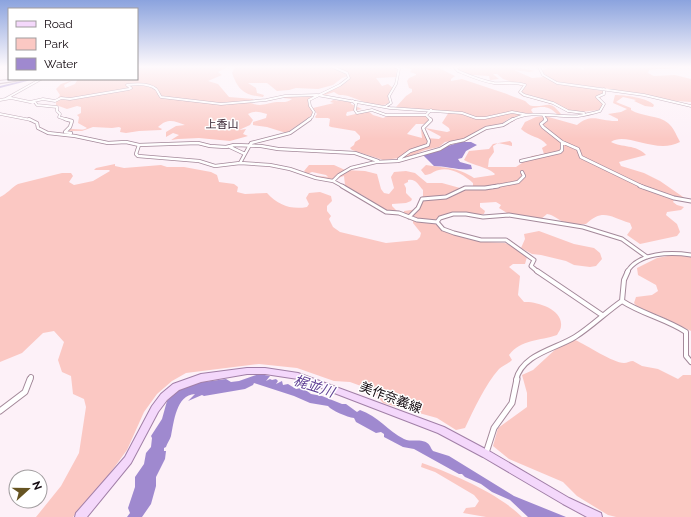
<svg xmlns="http://www.w3.org/2000/svg" width="691" height="517" font-family="Raleway,'Noto Sans JP',sans-serif">
  <style>
    .green { fill: #fbc8c3 }
    .water { fill: #9f89cf }
    .lines { fill: none; stroke-linecap: round; stroke-linejoin: round }
    .river { fill: #9f89cf; fill-rule: evenodd }
    .minor-far4-casing { stroke: #a4899a; stroke-width: 3 }
    .minor-far3-casing { stroke: #a4899a; stroke-width: 4 }
    .minor-far2-casing { stroke: #a4899a; stroke-width: 5 }
    .minor-far1-casing { stroke: #a4899a; stroke-width: 6 }
    .minor-casing { stroke: #a4899a; stroke-width: 7 }
    .secondary-casing { stroke: #a4899a; stroke-width: 2.5 }
    .primary-casing { stroke: #a17fa7; stroke-width: 2 }
    .minor-far4 { stroke: #fff; stroke-width: 2 }
    .minor-far3 { stroke: #fff; stroke-width: 2.5 }
    .minor-far2 { stroke: #fff; stroke-width: 3 }
    .minor-far1 { stroke: #fff; stroke-width: 4 }
    .minor { stroke: #fff; stroke-width: 5 }
    .secondary { fill: #faecfd; fill-rule: evenodd }
    .primary { fill: #f4d8fb; fill-rule: evenodd }
    .labels { text-anchor: middle; stroke-width: 3; stroke-linejoin: round; paint-order: stroke }
    .far-quarter-label { font-size: 11px; fill: #37212f; stroke: #fff }
    .near-street-label { font-size: 13px; fill: #13090f; stroke: #fff }
    .near-water-label { font-size: 14px; font-style: italic; fill: #5f3f94; stroke: #fff }
  </style>
  <rect width="100%" height="100%" fill="#fdf1f8"/>
  <path class="green" d="M137 67H228L218 72 222 75 208 81 218 84 229 97 254 99 249 102C261 108 265 103 277 102 283 102 287 103 292 99L275 97 278 96 313 94 314 95 308 100C308 106 313 110 313 115L286 133 267 127 253 125V122L266 118 267 114C260 112 255 110 248 114L253 120 250 125 239 130 246 129 243 134 248 136 230 141 199 138 178 139 171 140 179 135 173 133 166 137V132L176 126 185 125C174 121 168 118 158 127L162 129 161 130 139 131 126 133 120 132 121 128 119 127 112 128 93 127 82 131H66C73 126 81 132 87 128L78 123 79 117 77 115 81 113V107L77 106 67 109 56 105V101L60 95 56 89 61 84 73 80 64 85 65 88 75 84 78 79H137Z
    M235 67H394L397 69 399 67H437L455 76 451 79V81L462 79 507 94C513 97 519 98 525 101 528 103 529 106 533 106 548 107 549 99 561 114L558 115C549 106 545 106 533 108L531 110 533 113 531 114 510 118 501 124 481 129 464 139 445 142 439 147 425 150 408 157 383 160 352 150 350 148 354 145 355 142 360 139V136L355 131 331 127 329 126 330 119 328 118H316L315 117 317 114 313 108 334 103 330 102 333 100 351 102V104L362 109 347 112 346 115 347 116 368 111 373 115 383 118 390 115 426 116 430 120C427 125 421 124 416 124L407 134 422 138 421 129 427 138 439 139 441 137 440 136 425 128 447 132 450 131 449 128 442 123 449 112 396 107 406 96 412 92V89L409 88 407 81 409 78 416 75V74L410 72 412 69 400 67 397 69 396 77 376 78 382 86 388 84 393 88 388 95 389 103C377 110 361 100 348 96 341 94 341 97 334 92L325 95 320 94 345 83 350 77 348 76 342 78 333 85 318 89 296 88 289 90 277 91 267 83H248L256 88 257 93 264 95 263 97C244 95 238 90 232 73Z
    M459 67H516L535 71 529 72 514 70 532 78 544 77 550 79 542 72V70L547 69 541 67H578L584 70 583 67H681C671 70 659 68 649 70L648 73 654 76 675 75 691 79V102L676 101 598 87 596 90 603 91 604 93 600 96 601 98 600 99 603 104 599 110 571 113 559 106 522 96 518 92 524 87 523 86 512 84 497 85 484 82 494 84 512 82 503 79 497 74H493L499 79 490 80 489 76C477 75 465 77 456 68Z
    M615 95C625 95 648 98 654 105L653 107 645 106 634 101 636 100 623 97 616 102 631 108V110C642 117 659 115 668 123 673 127 676 134 679 140L680 142C656 155 626 131 611 142 622 148 636 144 646 155L619 162 621 166 644 173 660 181 686 199 675 198 673 202 677 205 684 207 681 210 667 212 666 215 677 224 680 232 677 236 640 244 627 235 632 228 630 223C610 217 603 208 586 224 578 224 570 224 562 221 557 219 554 215 547 214L541 219 507 213 499 208 501 205 496 202 480 203V207L485 211 484 214H451L445 215 435 221 413 218 410 215 404 213V211L418 209 422 202 419 200 423 196V190C419 185 415 178 408 180V182L404 184 406 188V193L412 199 411 201 406 203 392 204V206L397 211C383 215 375 202 364 196 357 192 350 190 345 185L344 176 332 180 311 175 328 177 326 175 312 172 307 174 304 171 309 165H334L345 170 365 171 377 174 381 189 384 193 389 194 394 188 391 177 394 172 406 171 415 173 427 183H442L460 188 473 186V183C464 175 451 167 439 170 433 171 431 175 425 175L421 170 426 165C444 168 458 167 474 178L494 175 495 174C486 166 474 166 464 160L469 151 489 149 493 144 510 141 512 143V146L498 143 493 146 494 152 489 159 488 167H516L532 156 544 154 542 148 547 145C540 136 529 137 521 129L525 122 536 117 545 116 577 125C592 112 601 122 618 121V119L608 114 621 112 627 109 613 103Z
    M115 164V166L124 168 161 165 167 167H184L211 172 217 175 219 182 234 184 238 187 237 192 245 194 267 193C278 205 291 210 307 207L309 204 306 198 309 193 320 192 331 196 332 201 327 206V211L331 216 329 219 333 227 340 232 386 243 417 240 420 237 421 233 413 223V220L434 223 449 233 468 239 487 242 505 243 518 249 527 257 525 264H513L509 267 520 276 518 295 524 302C536 301 563 309 561 326 561 329 558 333 557 335 540 341 521 339 509 355L512 360C508 364 502 366 499 369 485 385 474 409 465 428L456 430 437 418 383 403 372 390 350 382 334 381 297 368 259 364 186 373 172 381 157 394 144 412 127 450 105 480 73 517H36L61 486 79 453 86 407 84 399 73 394 71 376 62 372 58 360 64 342 54 331 43 333 22 353 0 362V197C7 194 11 188 18 184L62 173H71L73 176 69 182 74 185 93 181 110 171 109 170H94L96 168Z
    M539 231 574 244 594 248 600 253 602 259 596 266 590 267 574 265 566 261 541 255 532 254 521 248 525 239 524 234Z
    M673 255 691 257V331L658 315 639 309 634 303 636 297 652 295 658 291 656 285 638 275 637 268 657 258Z
    M575 340C587 345 613 363 624 363 627 363 630 361 633 361L642 366 658 369 678 379 683 375H691V517H616L608 515 577 496 563 482 509 459 493 446 498 428 527 407V393L522 375 533 370 558 347Z
    M422 463C453 474 498 493 522 517H486L463 513 466 508 475 507 479 501 474 495 435 472 421 467Z"/>
  <path class="water" d="M461 142H471L477 145 466 151 462 158 458 159 460 162 471 165 472 169C462 171 445 166 434 166L422 154Z
    M259 374 270 376 266 381 270 379 272 380 276 379 278 381 276 384 282 381 283 385 288 384 296 389 301 388 307 391 311 394 322 396 342 404H346L357 412 360 410C378 416 388 431 404 439 412 443 424 437 430 446 431 448 432 450 433 451L449 456 514 496 566 517H528L510 500 492 492 481 484 465 477 462 474H459L414 449 403 447 384 437V434L381 432 376 433 356 422 354 418C347 417 332 411 328 406L310 403 294 396 254 383 253 385 245 389 204 396 202 395 188 401 195 394C176 395 174 422 171 436 170 440 167 443 166 447L164 448V451H166L165 459 156 477V486L151 504 142 517H127L130 513 128 508 135 487V477L144 464 146 453 151 447 152 438 151 436 162 419 167 401 179 390 196 383 226 379 231 382 239 381Z"/>
  <g class="lines">
    <path class="river" d="M29 79H35L0 88V86Z"/>
    <defs>
      <path id="minor-far4" d="M458 67 455 68 458 71C470 76 481 81 494 83 505 84 515 81 525 85L520 92 524 95 553 103 568 111 584 113
        M539 67 543 75 557 83 644 95 691 106
        M7 98 41 79
        M0 100 11 98 30 102 43 99 55 101 61 98 70 99 129 89 131 88 127 85C135 84 149 83 156 89 158 91 159 95 161 97L221 104 266 100 285 96 317 95 390 108 462 113 476 118H485L512 112 528 115
        M34 101 37 105 57 107V111L60 114 59 117 68 120
        M353 101 356 104 355 110 357 113 372 110 386 115H426L431 110
        M385 107 391 103 389 96 396 84 399 69 396 67
        M0 114 31 120
        M426 115 431 120
        M543 115 546 120
        M308 120 312 117 314 112 310 106 309 100 340 85 349 78 347 73 333 67
        M512 120C530 109 557 118 578 116 585 115 593 113 600 111L604 104 597 97 604 94V89"/>
      <path id="minor-far3" d="M29 119 37 123 38 128 48 133 75 136 108 143 126 142 139 145 198 143 210 146 226 147 234 145 261 146 278 149 355 153 378 161
        M65 119 72 121 70 127 65 132 71 133
        M545 119 546 120 541 124 543 127 562 142 578 149 581 157 643 187
        M139 145 136 154 138 156 199 161 215 166 240 163 270 165 290 169 316 178 333 181 344 187
        M230 147 245 154
        M399 159 410 151 428 145 429 141 423 128 431 120 430 119
        M521 161 560 152 562 150V142
        M240 163 251 143 290 133 310 119
        M333 181 339 175 351 168 376 162 398 161 440 149 450 143 464 140 486 128 503 125 513 119
        M492 187 518 182 524 176 522 172"/>
      <path id="minor-far2" d="M342 186 386 212 399 213 417 220 437 222
        M640 186 674 198 691 201
        M409 217 418 208 422 199 446 197 465 188H485L498 186
        M538 272 531 266 534 260 506 240H481L454 233 443 229 437 222 440 218 453 214H466L483 217 509 215 583 227 622 239 647 257
        M627 272C639 252 671 252 691 255"/>
      <path id="minor-far1" d="M537 271 602 315
        M622 301C642 314 666 319 686 332V356L691 362
        M622 301 624 280 628 271
        M30 380 31 377
        M516 380C522 354 556 349 575 337 591 327 606 312 622 301"/>
      <path id="minor" d="M0 411 25 392 30 379
        M486 453 494 428 512 403 517 379"/>
      <path id="secondary" d="M18 79H27L0 83V81Z"/>
      <path id="primary" d="M247 368H265L298 373 444 427 489 451 569 498 601 513 602 517H587L563 504 483 457 438 433 298 379 265 374H247L201 382 179 390 167 400 158 412 131 463 87 517H75L76 513 125 457 152 406 161 394 173 384 201 374Z"/>
    </defs>
    <use href="#minor-far4" class="minor-far4-casing"/>
    <use href="#minor-far3" class="minor-far3-casing"/>
    <use href="#minor-far2" class="minor-far2-casing"/>
    <use href="#minor-far1" class="minor-far1-casing"/>
    <use href="#minor" class="minor-casing"/>
    <use href="#secondary" class="secondary-casing"/>
    <use href="#primary" class="primary-casing"/>
    <use href="#minor-far4" class="minor-far4"/>
    <use href="#minor-far3" class="minor-far3"/>
    <use href="#minor-far2" class="minor-far2"/>
    <use href="#minor-far1" class="minor-far1"/>
    <use href="#minor" class="minor"/>
    <use href="#secondary" class="secondary"/>
    <use href="#primary" class="primary"/>
  </g>
  <linearGradient id="sky" x2="0" y2="1"><stop stop-color="#8ba3de"/><stop offset="0.48" stop-color="#fef9fc"/><stop offset="1" stop-color="#fef9fc" stop-opacity="0"/></linearGradient>
  <rect width="691" height="139" fill="url(#sky)"/>
  <g class="labels">
    <g class="far-quarter-label">
      <text x="222" y="128">上香山</text>
    </g>
    <g class="near-street-label">
      <text transform="translate(391 397) rotate(21)" y="5">美作奈義線</text>
    </g>
    <g class="near-water-label">
      <text transform="translate(314 386) rotate(18)" y="5">梶並川</text>
    </g>
  </g>
  <rect x="8" y="8" width="130" height="72" fill="#ffffff" stroke="#a19d9f"/>
  <rect x="16" y="21" width="20" height="6" fill="#f4d8fb" stroke="#a19d9f"/>
  <text x="44" y="28" font-size="12" fill="#13090f">Road</text>
  <rect x="16" y="38" width="20" height="12" fill="#fbc8c3" stroke="#a19d9f"/>
  <text x="44" y="48" font-size="12" fill="#13090f">Park</text>
  <rect x="16" y="58" width="20" height="12" fill="#9f89cf" stroke="#a19d9f"/>
  <text x="44" y="68" font-size="12" fill="#13090f">Water</text>
  <g transform="translate(28 489) rotate(69)"><circle r="19" fill="#ffffff" stroke="#a19d9f"/>
  <path d="M0-3L7 15L0 10L-7 15Z" fill="#665422"/>
  <text y="-6" font-size="11" font-weight="bold" text-anchor="middle" fill="#13090f">N</text>
  </g>
</svg>
